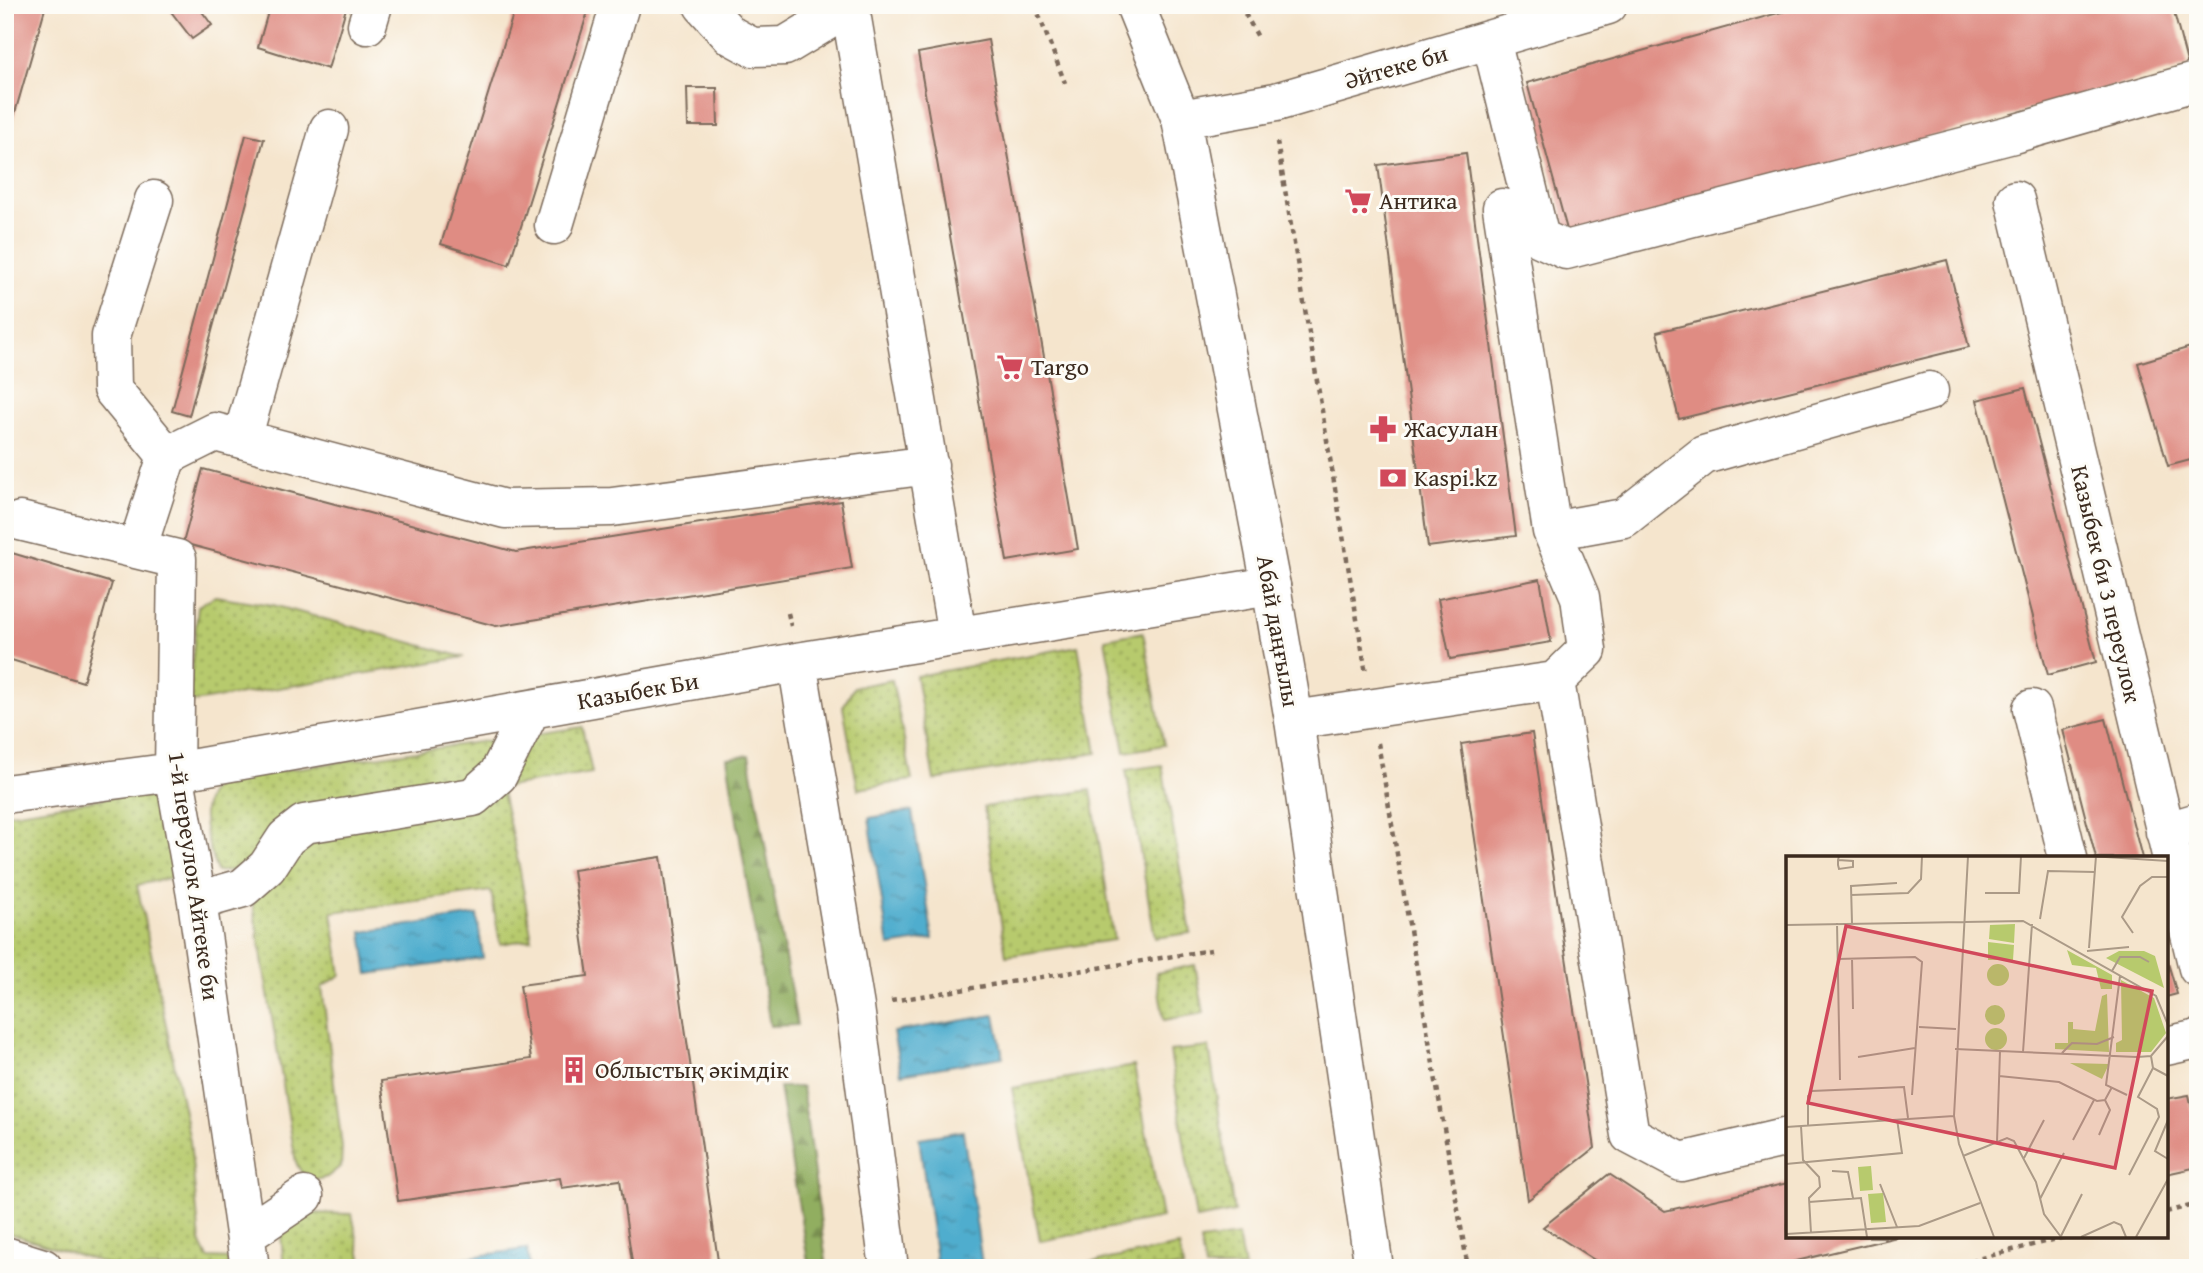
<svg xmlns="http://www.w3.org/2000/svg" width="2203" height="1273" font-family="'Gentium Book Plus',serif">
  <style>
    .grass { fill: url(#grass-dots); stroke: #797a46; stroke-width: 2 }
    .forest { fill: url(#forest-firs); stroke: #666c3f; stroke-width: 2 }
    .water { fill: url(#water-ripples); stroke: #466c76; stroke-width: 2 }
    .building { fill: #df8c83 }
    .lines { fill: none; stroke-linecap: round; stroke-linejoin: round }
    .minor-casing { stroke: #7c6b5b; stroke-width: 41 }
    .major-casing { stroke: #7c6b5b; stroke-width: 41 }
    .path { stroke: #7c6b5b; stroke-width: 4.5; stroke-dasharray: 5 5; stroke-linecap: butt }
    .minor { stroke: #fff; stroke-width: 38 }
    .major { stroke: #fff; stroke-width: 38 }
    .labels { text-anchor: middle; stroke-width: 6; stroke-linejoin: round; paint-order: stroke }
    .street-label { font-size: 24px; fill: #3b2a1e; stroke: #fdfcf7 }
    .poi-label { font-size: 24px; fill: #3b2a1e; stroke: #fdfcf7; text-anchor: start }
    .inset-road { fill: none; stroke: #ab9a87; stroke-width: 2 }
    .view { fill: #d1495b; fill-opacity: 0.15; stroke: #d1495b; stroke-width: 3.5 }
    .inset-edge { fill: none; stroke: #3b2a1e; stroke-width: 3.5 }
  </style>
  <defs>
    <pattern id="grass-dots" width="8" height="8" patternUnits="userSpaceOnUse" patternTransform="scale(1.75)"><rect width="8" height="8" fill="#b7ca6d"/><path d="M2 2h.1M6 6h.1" fill="none" stroke="#96a459" stroke-width="1.8" stroke-linecap="round"/></pattern>
    <pattern id="forest-firs" width="22" height="20" patternUnits="userSpaceOnUse" patternTransform="scale(1.75)"><rect width="22" height="20" fill="#91ae60"/><path d="M5 1l3.5 6h-7zM16 11l3.5 6h-7z" fill="#788e4f"/></pattern>
    <pattern id="water-ripples" width="26" height="14" patternUnits="userSpaceOnUse" patternTransform="scale(1.75)"><rect width="26" height="14" fill="#50adce"/><path d="M2 4q2-2 4 0t4 0M15 11q2-2 4 0t4 0" fill="none" stroke="#448da7"/></pattern>
  </defs>
  <rect width="100%" height="100%" fill="#fdfcf7"/>
  <filter id="ink" filterUnits="userSpaceOnUse"><feTurbulence type="fractalNoise" baseFrequency=".0143" numOctaves="2"/><feDisplacementMap in="SourceGraphic" scale="14" xChannelSelector="R" yChannelSelector="G"/><feConvolveMatrix kernelMatrix="1 2 1 2 8 2 1 2 1" color-interpolation-filters="sRGB"/></filter>
  <filter id="wash" filterUnits="userSpaceOnUse"><feTurbulence type="fractalNoise" baseFrequency=".00686" numOctaves="4" result="noise"/><feDisplacementMap in="SourceGraphic" scale="28" xChannelSelector="R" yChannelSelector="G"/><feGaussianBlur stdDeviation="1.57" result="paint"/><feColorMatrix in="noise" values="0 0 0 0 0 0 0 0 0 0 0 0 0 0 0 0 0 1.4 0 .05"/><feComposite in="paint" operator="in"/></filter>
  <g filter="url(#wash)">
    <rect width="100%" height="100%" fill="#f5e5cd"/>
    <path class="grass" d="M215 596 273 605 464 657 188 703 198 606Z
      M1143 632 1164 745 1125 752 1105 639Z
      M1078 646 1097 753 934 780 916 676Z
      M892 680 912 780 858 789 843 707 854 687Z
      M582 727 592 773 501 788 519 866 532 939 500 944 491 891 332 912 341 975 322 987 342 1147 341 1166 327 1177 307 1182 296 1163 247 868 217 872C210 849 195 813 211 791 214 787 219 783 223 779Z
      M1162 765 1191 933 1155 938 1126 770Z
      M1091 790 1114 940 1006 956 984 807Z
      M137 793 157 801 170 838 175 863 170 878 137 885 190 1141 200 1242 208 1258 232 1259 240 1268H120L5 1232V814Z
      M1195 965 1204 1013 1164 1020 1156 973Z
      M1209 1047 1234 1212 1196 1219 1170 1051Z
      M1134 1066 1162 1218 1040 1241 1012 1088Z
      M307 1213 352 1214 362 1262 381 1264 382 1268H284L280 1224Z
      M1238 1236 1244 1268H1205L1200 1241Z
      M1179 1246 1183 1268H1061Z"/>
    <path class="forest" d="M749 755 797 1025 770 1026 727 758Z
      M779 1087H802L827 1268H809Z"/>
    <path class="water" d="M912 811 933 939 889 946 869 818Z
      M477 915 483 958 368 974 362 932Z
      M995 1015 1003 1057 901 1074 893 1032Z
      M963 1131 982 1264 937 1268 919 1138Z
      M527 1249 530 1268H414L413 1265Z"/>
    <g id="blocks">
      <path class="building" d="M5 5H46L6 144 5 143Z
        M166 5H197L212 25 192 39Z
        M270 5H347L328 69 258 47Z
        M516 5H590L509 265 441 244Z
        M1807 5H2172L2188 66 1569 237 1527 83Z
        M988 40 1078 549 1007 561 918 53Z
        M687 88H717L718 126H688Z
        M246 135 264 139 189 416 172 411Z
        M1466 153 1516 536 1428 547 1378 165Z
        M1947 260 1969 347 1679 419 1657 332Z
        M2197 345 2198 458 2168 466 2138 363Z
        M2025 388 2096 662 2048 675 1977 400Z
        M203 469 516 552 841 501 852 568 496 626 183 543Z
        M12 553 112 583 83 682 5 658V574Z
        M1540 579 1551 642 1450 659 1438 599Z
        M2106 719 2142 858H2096L2063 730Z
        M1532 733 1595 1148 1528 1200 1461 744Z
        M661 857 719 1268H633L620 1180 562 1188 560 1178 398 1201 381 1081 531 1059 520 985 588 976 573 870Z
        M2166 956 2177 994 2166 997Z
        M2189 1095 2198 1134V1167L2166 1174V1099Z
        M1609 1174 1665 1211 1788 1183V1236L1897 1237 1767 1268H1607L1543 1227Z"/>
    </g>
  </g>
  <g filter="url(#ink)">
    <use href="#blocks" fill-opacity="0" stroke="#7c6b5b" stroke-width="2"/>
    <g class="lines">
      <defs>
        <path id="minor" d="M703 5 730 35 752 47 785 46 853 5
          M850 7 957 635
          M367 25 373 5
          M1491 40 1540 238 1566 250 2013 134 2198 81
          M1181 119 1276 102 1608 5
          M154 200 111 336 112 389 167 456
          M2015 200 2198 968
          M1502 208 1552 531 1580 597 1587 650 1555 681 1630 1135 1681 1162 1788 1137
          M554 225 620 5
          M242 439 329 129
          M20 521 177 559 174 772 197 901 250 1268
          M1552 531 1624 518 1704 455 1929 391
          M137 549 167 456 215 432 505 509 612 507 929 465
          M797 662 855 1007 889 1268
          M2032 709 2068 858
          M1294 720 1555 681
          M5 794 174 772 797 662 1271 586
          M2165 832 2198 822
          M197 901 243 888 267 867 286 838 304 824 473 797 498 775 530 711
          M2166 1046 2198 1039
          M246 1235 304 1196
          M5 1256 43 1268"/>
        <path id="major" d="M1135 5 1181 119 1271 586 1294 720 1374 1268"/>
      </defs>
      <use href="#minor" class="minor-casing"/>
      <use href="#major" class="major-casing"/>
      <path class="path" d="M1035 5 1065 83
        M1240 5 1258 37
        M1277 142 1366 673
        M788 613 791 626
        M1378 743 1468 1268
        M891 1001 1211 950
        M2166 1212 2198 1204
        M1942 1268 2068 1236"/>
      <use href="#minor" class="minor"/>
      <use href="#major" class="major"/>
    </g>
  </g>
  <defs>
    <symbol id="supermarket-bare" viewBox="-9 -9 18 18"><path d="M-6-5.5h2.5l.6 2H6L4.5 2H-2.5L-4.4-4H-6ZM-1.5 3.2a1.3 1.3 0 1 0 .1 0ZM3 3.2a1.3 1.3 0 1 0 .1 0Z" fill="#d1495b" stroke="#fdfcf7" stroke-width="2.5" paint-order="stroke"/></symbol>
    <symbol id="pharmacy-bare" viewBox="-9 -9 18 18"><path d="M-2-6h4v4h4v4h-4v4h-4v-4h-4v-4h4Z" fill="#d1495b" stroke="#fdfcf7" stroke-width="2.5" paint-order="stroke"/></symbol>
    <symbol id="bank-bare" viewBox="-9 -9 18 18"><path d="M-6-4H6V4H-6ZM0-2.3a2.3 2.3 0 1 0 0 4.6a2.3 2.3 0 1 0 0-4.6Z" fill="#d1495b" stroke="#fdfcf7" stroke-width="2.5" paint-order="stroke"/></symbol>
    <symbol id="building-bare" viewBox="-9 -9 18 18"><path d="M-4-6H4V6H1V3H-1V6H-4ZM-2.5-4.3h1.7v1.8h-1.7ZM.8-4.3h1.7v1.8H.8ZM-2.5-1h1.7V.8h-1.7ZM.8-1h1.7V.8H.8Z" fill="#d1495b" stroke="#fdfcf7" stroke-width="2.5" paint-order="stroke"/></symbol>
  </defs>
  <g fill-rule="evenodd">
    <use href="#supermarket-bare" x="1339" y="182" width="38" height="38"/>
    <use href="#supermarket-bare" x="991" y="348" width="38" height="38"/>
    <use href="#pharmacy-bare" x="1364" y="410" width="38" height="38"/>
    <use href="#bank-bare" x="1374" y="459" width="38" height="38"/>
    <use href="#building-bare" x="555" y="1051" width="38" height="38"/>
  </g>
  <g class="labels">
    <g class="street-label">
      <text transform="translate(1396 67) rotate(-16)" y="8">Әйтеке би</text>
      <text transform="translate(2106 584) rotate(77)" y="8">Казыбек би 3 переулок</text>
      <text transform="translate(1278 631) rotate(80)" y="8">Абай даңғылы</text>
      <text transform="translate(638 691) rotate(-10)" y="8">Казыбек Би</text>
      <text transform="translate(194 876) rotate(82)" y="8">1-й переулок Айтеке би</text>
    </g>
    <g class="poi-label">
      <text x="1379" y="209">Антика</text>
      <text x="1031" y="375">Targo</text>
      <text x="1404" y="437">Жасулан</text>
      <text x="1414" y="486">Kaspi.kz</text>
      <text x="595" y="1078">Облыстық әкімдік</text>
    </g>
  </g>
  <g transform="translate(1786 856)">
    <rect width="382" height="382" fill="#f5e5cd"/>
    <path d="M229 68 228 87 203 83 204 69ZM202 86 228 89 227 104H202ZM281 94 326 119V133H315L310 112 286 109ZM333 95H358L369 100 378 132 320 102ZM201 119a11 11 0 1 1 22 0a11 11 0 1 1-22 0ZM335 124 368 142 380 177 365 196H330V187L336 184ZM321 138 323 196 269 193V187H282V166H287V173L309 175 316 140ZM199 159a10 10 0 1 1 20 0a10 10 0 1 1-20 0ZM199 183a11 11 0 1 1 22 0a11 11 0 1 1-22 0ZM284 207 323 208 316 223Z" fill="#b7ca6d"/>
    <path d="M85 310 87 334 74 335 72 311ZM97 337 100 366 85 367 82 338Z" fill="#b7ca6d"/>
    <path class="inset-road" d="M182 0 168 260 173 288 208 381M304 0 382 5M52 4 67 5V11L53 13 52 9V4L53 0M199 37H233L235 0M65 39 122 37 135 23 136 0M254 63 262 15 309 16M51 67 54 224M66 67 65 30 111 27M0 69 237 65 370 140 382 169M347 77 336 61 354 30 366 21H382M303 92 310 0M301 95 343 91M66 102 67 153M51 103 129 101 136 106 126 239M326 115 334 101H354L363 106M334 120 320 229 341 239M133 171 170 173M169 193 351 201 365 200 382 180M237 196 246 68M276 197 286 187 311 188 328 181M365 200 367 212 382 220M72 201 129 192M213 220 273 226 311 245 319 244 326 231M382 264 369 295 382 303M15 270 17 304 33 321 34 331 23 342 25 377M22 270V240L26 235 118 231 122 262M0 271 168 260M313 279 324 254 319 244M287 284 308 244M211 286 214 195M177 300 221 282 228 285 250 326 258 358 275 381M238 302 258 264M0 308 116 297 111 263M46 315 62 316 67 342M343 319 373 261 371 253 352 241 367 212M94 328 111 371M254 343 278 297M23 346 75 342 81 381M0 378 133 370 194 347M275 380 296 338M295 381 328 366 335 369 340 381M350 381 382 323"/>
    <path class="view" d="M60 70 366 135 329 312 22 247Z"/>
    <rect width="382" height="382" class="inset-edge"/>
  </g>
  <rect width="2203" height="1273" fill="none" stroke="#fdfcf7" stroke-width="28"/>
</svg>
